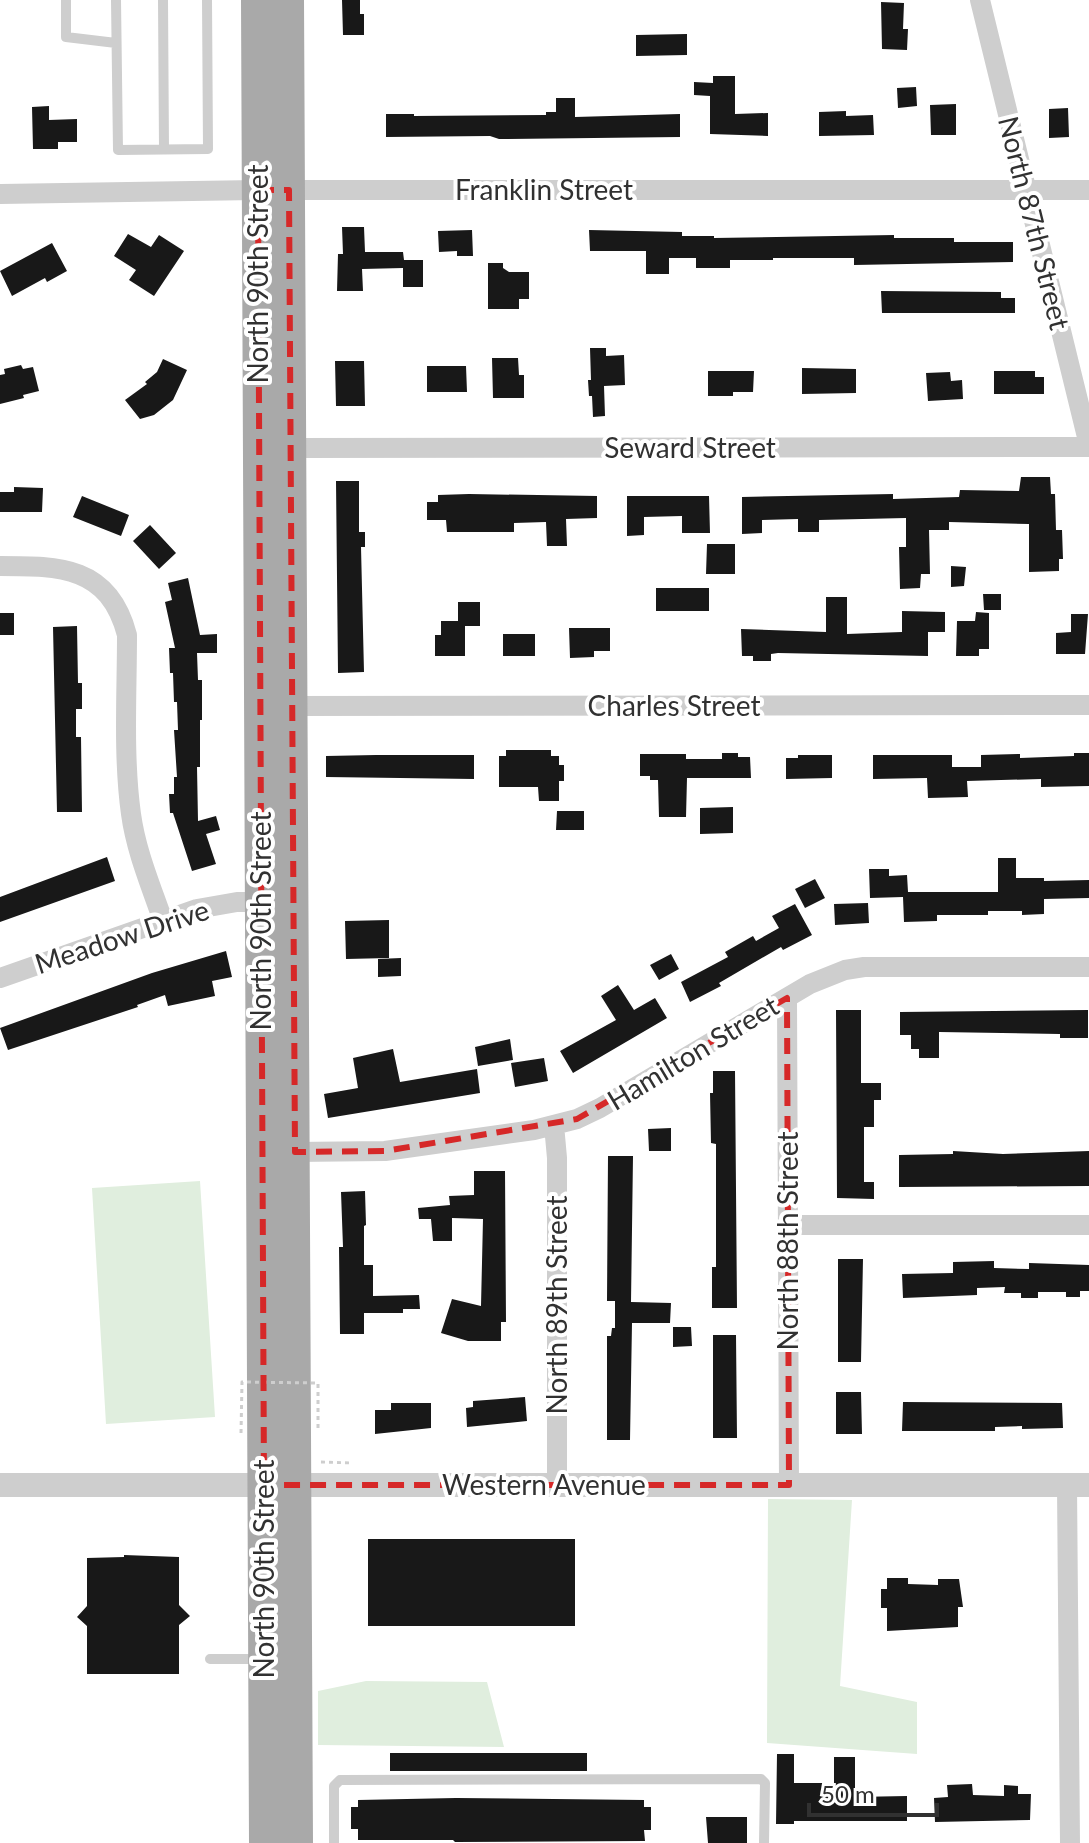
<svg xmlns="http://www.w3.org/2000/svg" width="1089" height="1843" font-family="Lato,sans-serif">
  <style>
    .green { fill: #e0eede }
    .building { fill: #181818 }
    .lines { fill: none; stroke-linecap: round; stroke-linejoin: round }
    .path { stroke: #cecece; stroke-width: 3; stroke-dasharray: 4 4; stroke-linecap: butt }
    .service { stroke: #cecece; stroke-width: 10 }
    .minor { stroke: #cecece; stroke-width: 20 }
    .tertiary { stroke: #cecece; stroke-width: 24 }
    .primary { stroke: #a9a9a9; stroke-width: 32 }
    .path-bridge { stroke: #cecece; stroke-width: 3; stroke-dasharray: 4 4; stroke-linecap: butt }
    .marked { fill: none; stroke: #d62828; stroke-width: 6; stroke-dasharray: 16 10; stroke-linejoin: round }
    .labels { text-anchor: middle; stroke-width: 8; stroke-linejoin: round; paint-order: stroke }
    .street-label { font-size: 28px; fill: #313131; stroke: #fff }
  </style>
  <rect width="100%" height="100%" fill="#fff"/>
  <path class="green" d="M200 1181 215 1417 106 1424 92 1188Z
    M768 1499 852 1500 840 1686 917 1702V1754L767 1743Z
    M366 1681 487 1682 504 1747 318 1745V1691Z"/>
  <path class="building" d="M342 0H360V14H364V35H343Z
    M881 2 904 3 903 29H908L907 50 882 49Z
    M687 34V55L636 56V35Z
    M713 76H735V114L768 113V136L710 134V96L694 95V82L713 83Z
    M916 87 917 106 898 108 897 88Z
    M556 98H575V117L680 114V137L499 139 490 136 386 137V114H414V116L546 115V112H556Z
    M956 104V135H931L930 105Z
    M49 106V120L77 119V142H58V149H33L32 107Z
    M1068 108 1069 137 1049 138V109Z
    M846 111V116L873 115 874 135 819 136V112Z
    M342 227H364L365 252H403L404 260H423V287H403V268L362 269 363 291H337L338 254H343Z
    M472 230 473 256H457V251L439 252 438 231Z
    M589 230 682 232V236H714V238L894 235V238H954V242H1013V262L854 265V258H773V260H730V268H696V258H669V274H646V251H590Z
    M128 234 151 247 159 235 184 251 154 296 129 280 136 270 114 256Z
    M52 243 67 271 47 282 45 278 12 296 0 271Z
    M488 263H503V268L509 272H529V299H519V309H488Z
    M881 291 1001 292V298H1015V313H882Z
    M590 348H606V356L624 355 625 385 604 386 605 416 593 417 592 396H589L588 380H591Z
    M492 358H518L519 375H524V398H493Z
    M163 359 187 370 173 400 154 415 140 419 125 400 147 384 145 382 157 372Z
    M335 361H364L365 406H336Z
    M21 365 23 369 33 367 39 391 23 395 24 398 0 404V375L5 374 4 369Z
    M427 366H466L467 392H427Z
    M802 368 856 369V393L802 394Z
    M708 371H754L753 392H733V396H708Z
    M994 371H1035V377H1044V394H994Z
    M950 372 951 381 962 380 963 399 928 401 926 373Z
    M1021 477H1050L1051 494H1055L1056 530H1062L1063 559H1059V571L1029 572V524L949 522V530H929L930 574H921L920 588 900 589 899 547H906V518L819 520V532H798V519L762 520V533L742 534V497L893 494V499L959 497 960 490 1019 491Z
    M336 481H359V532H365V547H361L364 672 338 673Z
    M14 487 43 488 42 512H0V492H14Z
    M469 494 597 496V518L566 519 567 546H547L546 522 514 523V532H447L446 520H427V502H438V495Z
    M82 496 129 515 121 536 73 517Z
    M627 496H709L710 533H682V516L644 517V535L627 536Z
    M150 525 176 553 159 569 133 541Z
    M707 544H735V574H706Z
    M951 566 966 567 964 586 951 587Z
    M188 578 200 635 217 634V653H197L198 680H202V720H200V767H197L198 821 216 816 220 830 206 834 216 864 192 871 173 813H170L169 794H174V777H177L174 730H178L177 702H174L173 673H170L169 648H175L165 602 172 600 168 583Z
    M656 588H709V611H656Z
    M983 594H1001V610H984Z
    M826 597H847V634L902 632V611L945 612V632H928V656L778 653 771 654V661H753V656H742L741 629 826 632Z
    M458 602H480V626H465V656H435V635H441V621H458Z
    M976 612 989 613V649H979V656H956L957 621H975Z
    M0 613H14V635H0Z
    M1071 614H1088L1085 654H1056V633L1071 632Z
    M77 626 78 683H82V709H76V737H81L82 812H57L53 627Z
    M569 628H610V651H594V657L570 658Z
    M503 634H535V656H503Z
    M506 750H551V756H559V765H564V781H559V801H539L538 787H499V756H506Z
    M722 753H738V757H750L751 778H687L686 817H659L658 780H650V776H640V754H686V759H722Z
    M1074 753H1089V786L1041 787V779L967 781 968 797 928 798 927 778 873 779V755H952V767H981V755L1020 754V758L1074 756Z
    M376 755H474V779L326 777V756Z
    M798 755H832V778L786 779V758H798Z
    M733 807V833L700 834V808Z
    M557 811H584V830H556Z
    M107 857 115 881 0 922V897Z
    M998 858H1016V878H1044V881L1089 880V898L1044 899V914L1022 915V911H988V915H937V921L904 922 903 897 870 898 869 869H889V876L907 875 908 892H998Z
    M815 879 825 898 805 908 795 889Z
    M868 903 869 923 835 925 834 904Z
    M795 904 812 935 783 950 781 947 719 983 721 986 690 1002 681 982 728 957 725 952 753 936 756 941 779 928 772 916Z
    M389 920V958L346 959 345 921Z
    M226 951 232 977 212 981 215 996 168 1006 165 995 137 1005 138 1007 8 1050 0 1028 152 973Z
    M671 954 679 969 659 980 650 965Z
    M401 958V976L378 977V959Z
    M618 985 634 1010 655 998 667 1018 573 1073 560 1051 616 1020 601 996Z
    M836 1010H861V1083H881V1100H874V1127H864V1182H874V1199L837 1198Z
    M1088 1010V1038H1060V1034L939 1032V1058H919V1049H911V1035H900V1012Z
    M510 1039 513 1060 478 1066 475 1047Z
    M393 1049 400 1082 477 1069 480 1093 328 1118 324 1094 358 1088 353 1058Z
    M544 1058 548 1081 515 1087 511 1063Z
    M713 1071H735L737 1308H712V1267H716V1144L711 1143 710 1093H713Z
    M671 1128V1151H649L648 1129Z
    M953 1151 1003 1154 1089 1151V1186L899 1187V1155L953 1154Z
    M608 1156H633L631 1302 671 1303 670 1323H632L630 1440H607V1336H611L612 1328H615V1301H607Z
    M474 1171H505L506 1322H501V1341H468L441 1333 452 1299 481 1306 483 1219 452 1218V1241H433L431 1219H419L418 1208 450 1205 449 1196 474 1195Z
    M365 1191 366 1225 364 1226V1265H373V1296L419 1295 420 1309H403V1313H364V1334H340L339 1247H343L341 1192Z
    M838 1259H863L861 1362H838Z
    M994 1261V1268L1029 1269V1263L1089 1265V1291H1080V1297H1066V1292H1038V1298H1021V1293H1004L1005 1287 977 1288V1295L903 1298 902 1274 953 1273V1262Z
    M673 1327H691L692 1346 673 1347Z
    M713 1335H736L737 1438H713Z
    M836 1392H861L862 1434H836Z
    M525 1397 527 1421 467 1427 466 1408 473 1407V1401Z
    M903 1402 1062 1403 1063 1428 1022 1429V1426L995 1427V1431H902Z
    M391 1403H431V1428L375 1434V1410H391Z
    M368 1539H575V1626H368Z
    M124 1555 179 1557V1605L190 1616 179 1625V1674H87V1626L77 1617 87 1606V1558L124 1557Z
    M887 1578H908V1584L938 1585V1579H959L963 1607H958V1627L887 1631V1608H881V1589H887Z
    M390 1753H587V1771H390Z
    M777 1754H794V1783H834V1757H855V1797L907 1796V1821H794V1824H776Z
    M972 1784 973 1795 1004 1796V1785L1018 1786V1794H1031L1030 1820 935 1822 934 1798 948 1797 947 1785Z
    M456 1798 644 1800V1807H651V1830H644L645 1841 455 1842 453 1840H358V1829H351V1807H358V1800Z
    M706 1817H747V1843H708Z"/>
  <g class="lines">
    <path class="path" d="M321 1462 353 1463"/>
    <path class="service" d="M66 0V37L116 43
      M116 0 118 150 208 149 207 0
      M163 0 164 149
      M210 1659H259
      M334 1843V1786L340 1780 761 1779 765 1783 764 1843"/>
    <path class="minor" d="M980 0 1089 445
      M0 194 258 190H1089
      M291 448 1089 447
      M0 566C60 566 109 566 127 635 127 694 123 756 131 814 136 851 151 886 163 921
      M281 706 1089 705
      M0 978 197 909 237 902H269
      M787 998 789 1485
      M554 1125 557 1158V1485
      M295 1152 385 1151 534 1130 577 1119 600 1108 810 984 845 970 864 967H1089
      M788 1225H1089
      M1067 1485 1070 1843"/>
    <path class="tertiary" d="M0 1485H1089"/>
    <path class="primary" d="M257 0 265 1843
      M288 0 297 1843"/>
    <path class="path-bridge" d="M241 1433 242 1382 318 1383V1430"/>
  </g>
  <path class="marked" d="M258 190H289L295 1152 385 1151 577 1119 787 998 789 1485H264Z"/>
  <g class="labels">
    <g class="street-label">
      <text x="544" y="200">Franklin Street</text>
      <text transform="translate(1034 223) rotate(76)" y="10">North 87th Street</text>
      <text transform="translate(258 274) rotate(-90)" y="10">North 90th Street</text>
      <text x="690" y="458">Seward Street</text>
      <text x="674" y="716">Charles Street</text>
      <text transform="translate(261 921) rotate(-90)" y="10">North 90th Street</text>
      <text transform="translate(122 937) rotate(-18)" y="10">Meadow Drive</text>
      <text transform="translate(693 1053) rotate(-31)" y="10">Hamilton Street</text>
      <text transform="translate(788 1241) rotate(-90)" y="10">North 88th Street</text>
      <text transform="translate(557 1305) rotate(-90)" y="10">North 89th Street</text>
      <text x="544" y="1495">Western Avenue</text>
      <text transform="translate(264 1569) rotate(-90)" y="10">North 90th Street</text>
    </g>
  </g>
  <path d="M809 1803v12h128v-12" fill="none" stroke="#313131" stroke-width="4"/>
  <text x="821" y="1803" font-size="24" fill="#313131" stroke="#ffffff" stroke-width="6" paint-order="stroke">50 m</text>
</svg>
